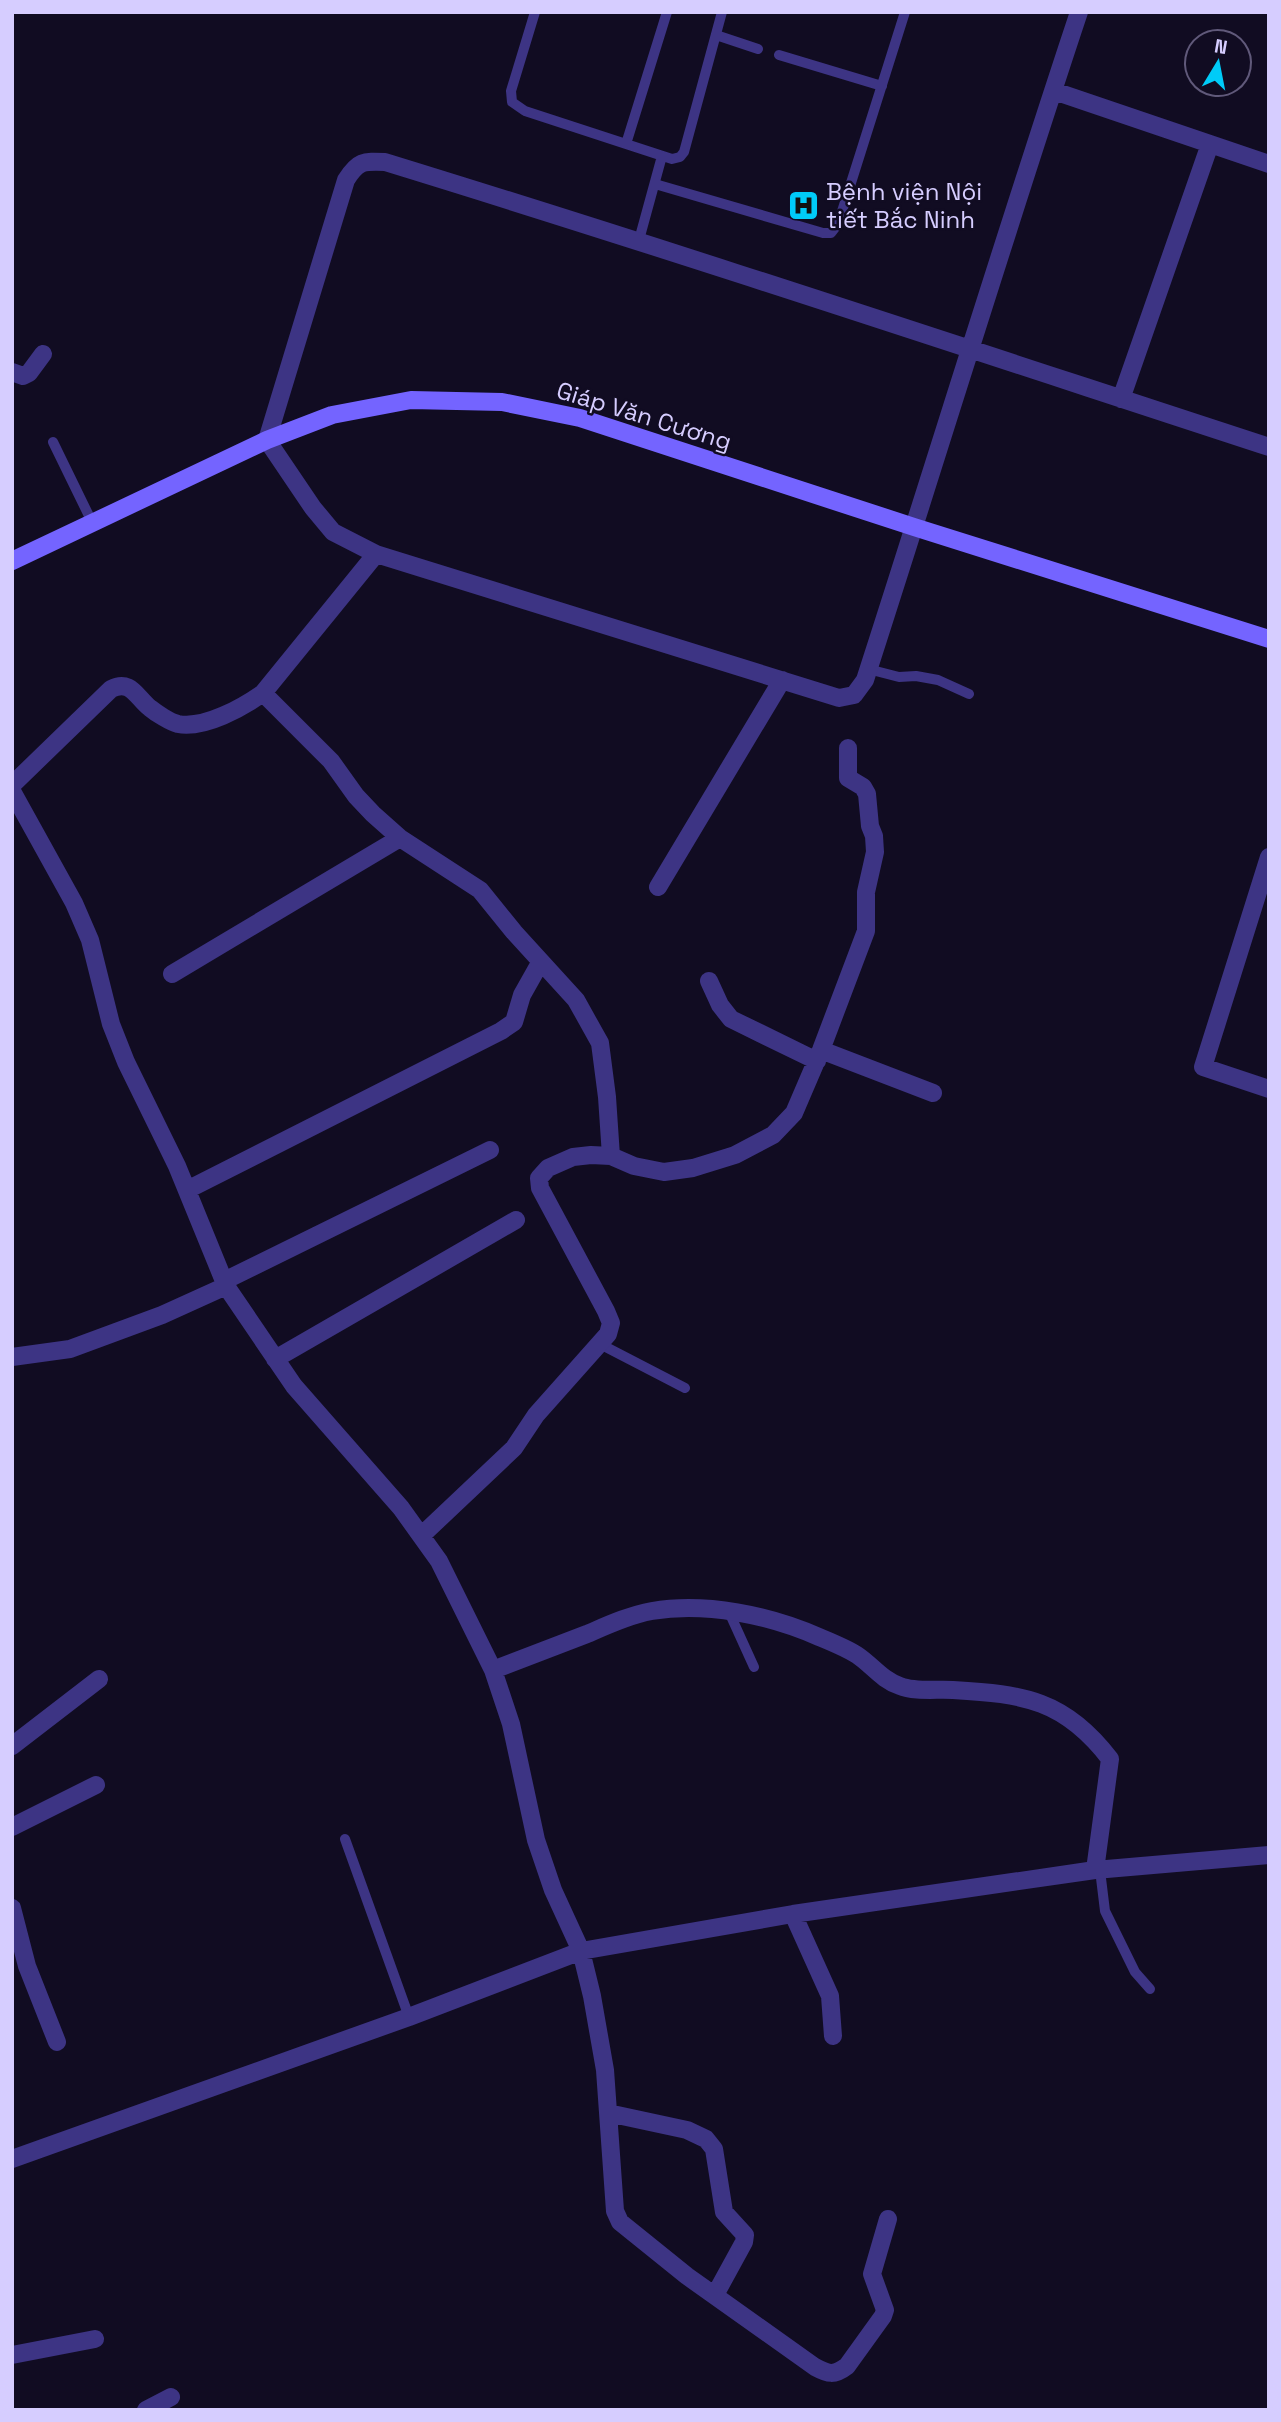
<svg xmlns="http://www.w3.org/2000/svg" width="1281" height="2422" font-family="'Space Grotesk',sans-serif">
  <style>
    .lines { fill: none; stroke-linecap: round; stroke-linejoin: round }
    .lane { stroke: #3d3484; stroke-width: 10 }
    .street { stroke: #3d3484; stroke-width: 18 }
    .secondary { stroke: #7464ff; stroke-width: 18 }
    .labels { text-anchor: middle; stroke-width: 5; stroke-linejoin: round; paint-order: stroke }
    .poi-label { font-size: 24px; fill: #d6cdff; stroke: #110c22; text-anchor: start }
    .street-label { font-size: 24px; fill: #d6cdff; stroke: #110c22 }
  </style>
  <rect width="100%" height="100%" fill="#110c22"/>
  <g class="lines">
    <path class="lane" d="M535 12 511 91 512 102 525 111 672 159 680 157 684 152 722 12
      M716 35 758 49
      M779 55 882 86
      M626 144 667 12
      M655 184 823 233H831L838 224 905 12
      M639 240 662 156
      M53 442 92 522
      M868 669 899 677 916 676 938 680 969 694
      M600 1344 685 1388
      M729 1612 754 1667
      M345 1839 409 2017
      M1100 1870 1105 1911 1135 1972 1150 1989"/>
    <path class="street" d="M1079 12C1005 234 937 457 865 680L854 695 839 698 376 554 333 532 313 508 267 440 346 180C358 161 363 161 385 162 681 253 975 351 1269 447
      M1054 91 1269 164
      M12 372 23 376 29 373 43 354
      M1121 399 1210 144
      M263 693 331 761 356 796 373 814 400 838 480 890 514 932 576 1000 600 1043 607 1097 611 1156
      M12 785 111 689C131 679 136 697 150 708 156 713 170 722 178 724 205 729 243 707 263 693L376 554
      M12 791 74 903 90 940 111 1024 126 1062 177 1166 226 1286 294 1386 401 1508 439 1561 493 1670 511 1724 536 1840 553 1890 581 1951 592 1996 605 2070 615 2211 620 2222 687 2276 815 2367C828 2374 834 2376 847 2366L883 2316 885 2310 872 2274 888 2219
      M1269 857 1203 1067 1269 1089
      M658 887 782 680
      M172 974 400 838
      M709 981 720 1005 731 1019 817 1061
      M821 1050 933 1093
      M187 1190 501 1031 514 1022 522 995 540 963
      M224 1281 490 1150
      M12 1357 70 1349 162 1315 226 1286
      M275 1359 516 1220
      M421 1536 514 1448 536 1415 608 1334 611 1323 606 1311 540 1188 539 1178 548 1168 573 1157 591 1155 611 1156 634 1166 664 1172 693 1168 735 1155 773 1135 794 1113 821 1050 866 931V892L875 852 874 836 870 826 867 794 863 787 848 778V748
      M493 1670C524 1658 556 1646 587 1634 608 1625 630 1615 652 1611 706 1602 769 1615 819 1637 831 1642 846 1648 857 1655 872 1665 882 1680 900 1686 914 1692 937 1689 953 1690 1024 1694 1065 1700 1110 1759L1095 1870
      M12 1746 99 1679
      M12 1827 96 1785
      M12 1908 27 1966 57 2042
      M793 1914 830 1996 833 2036
      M608 2113 687 2130 706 2139 714 2149 724 2212 745 2235 744 2242 715 2295
      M12 2159 409 2017 581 1951 793 1914 1095 1870 1269 1855
      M12 2355 95 2339
      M146 2410 171 2397"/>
    <path class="secondary" d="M12 561 267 440 332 415 411 400 502 402 580 418 914 527 1269 639"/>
  </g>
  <defs>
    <symbol id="hospital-square" viewBox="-11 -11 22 22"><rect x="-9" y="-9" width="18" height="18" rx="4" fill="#00cbf8" stroke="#110c22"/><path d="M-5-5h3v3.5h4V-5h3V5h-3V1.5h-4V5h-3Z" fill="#111"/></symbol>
  </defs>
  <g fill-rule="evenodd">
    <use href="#hospital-square" x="786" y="188" width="35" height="35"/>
  </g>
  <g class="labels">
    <g class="poi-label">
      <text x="826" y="200">Bệnh viện Nội<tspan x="826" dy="28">tiết Bắc Ninh</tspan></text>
    </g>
    <g class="street-label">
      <text transform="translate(644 416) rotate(17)" y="8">Giáp Văn Cương</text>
    </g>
  </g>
  <rect width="1281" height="2422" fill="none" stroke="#d6cdff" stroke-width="28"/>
  <g transform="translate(1218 63) rotate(10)"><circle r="33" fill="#110c22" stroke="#60597a" stroke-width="2"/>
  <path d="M0-5L12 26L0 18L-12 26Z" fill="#00cbf8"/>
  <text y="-10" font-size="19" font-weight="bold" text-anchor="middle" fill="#d6cdff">N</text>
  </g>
</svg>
